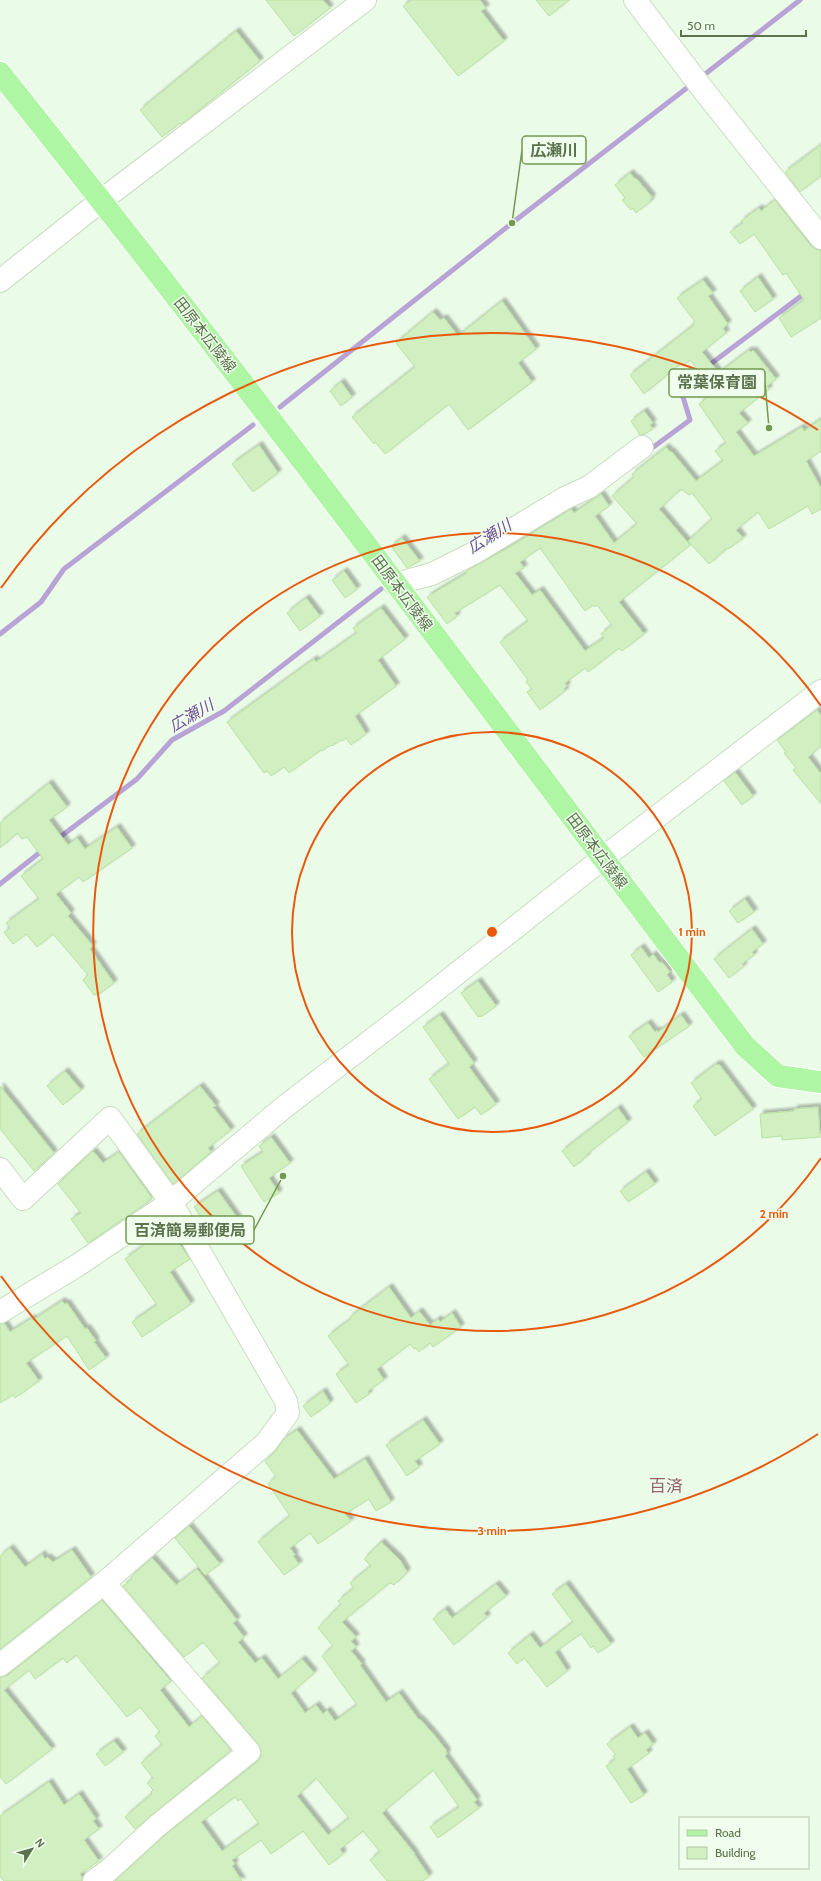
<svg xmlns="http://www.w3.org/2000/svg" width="821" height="1881" font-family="Cabin,'Noto Sans JP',sans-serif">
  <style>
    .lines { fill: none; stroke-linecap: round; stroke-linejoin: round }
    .stream { stroke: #b7a3d5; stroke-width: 5 }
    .building { fill: #d1efc0; stroke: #b9e1a1; fill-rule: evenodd; filter: url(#shadow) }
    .minor-casing { stroke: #c8ddc0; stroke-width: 24 }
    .major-casing { stroke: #fff; stroke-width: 24 }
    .minor { stroke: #fff; stroke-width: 22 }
    .major { stroke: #aef6a3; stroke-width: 22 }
    .ring { fill: none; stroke: #e8590c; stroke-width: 2 }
    .labels { text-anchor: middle; stroke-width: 3; stroke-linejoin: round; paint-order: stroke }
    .street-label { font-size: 15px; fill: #5c734d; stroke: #f0feed }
    .water-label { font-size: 16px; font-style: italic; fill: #6f519a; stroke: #f0feed }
    .quarter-label { font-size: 17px; fill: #8f6568; stroke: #f0feed }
    .centre { fill: #e8590c; stroke: #f0feed; stroke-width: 2 }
    .ring-label { font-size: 12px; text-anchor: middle; font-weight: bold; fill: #e8590c; stroke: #f0feed; stroke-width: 3; stroke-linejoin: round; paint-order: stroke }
    .leader { fill: none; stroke: #73984f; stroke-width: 1.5 }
    .callout-dot { fill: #73984f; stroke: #f0feed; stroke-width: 1.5 }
    .callout { fill: #f0feed; stroke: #73984f; stroke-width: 1.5 }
    .callout-label { font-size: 16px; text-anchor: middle; font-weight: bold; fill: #5c734d }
  </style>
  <defs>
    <filter id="shadow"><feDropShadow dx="3.5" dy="-3.5" stdDeviation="1" flood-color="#0004"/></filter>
  </defs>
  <rect width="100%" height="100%" fill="#eafbe7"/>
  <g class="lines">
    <path class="stream" d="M700 78 800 0
      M280 407 512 223 692 84
      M648 451 690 420 680 387 805 293
      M0 634 41 602 64 569 253 425
      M56 840 137 779 172 740 224 711 381 589
      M0 884 43 850"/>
  </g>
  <path class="building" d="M266 0H323L330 8 294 36Z
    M412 0H480L486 8 481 11 504 41 458 76 403 6Z
    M536 0H569L549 16Z
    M236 31 260 61 188 119 181 124 180 123 162 137 140 110Z
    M821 145V176L800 192 785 172Z
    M630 173 635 179 636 178 652 197 650 200 651 201 636 213 633 208 631 210 622 200 625 198 615 185Z
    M775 200 811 246 821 251V318L791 337 779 318 804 300 786 273 783 275 754 234 740 244 730 232 743 223 741 221 759 208 761 211Z
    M758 277 773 299 755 312 740 291Z
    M703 280 713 293 708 296 728 324 723 328 726 333 702 352 719 373 749 350 751 352 753 350 776 379 767 386 769 389 739 413 748 423 736 432 754 456 802 427 804 431 821 419V451L806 461 821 488V509L812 514 808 506 769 529 758 512 736 530 743 538 730 548 726 549 709 564 688 541 712 519 692 493 689 495 681 489 659 509 690 545 619 602 644 634 622 651 619 648 588 672 585 668 565 683 567 686 564 689 565 691 540 710 527 692 532 689 526 682 528 680 500 642 528 621 500 585 455 613 457 616 447 624 427 597 467 573 466 571 510 547 571 509 574 513 601 494 609 506 595 516 614 543 637 524 612 496 634 477 632 474 666 447 670 452 671 451 696 481 723 461 715 451 726 443 699 404 715 392 690 360 683 366 681 363 644 394 630 375 694 325 692 324 695 322 677 298ZM540 548 585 611 593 605 595 607 597 605 612 625 601 634 604 638 585 651 540 590 532 595 515 573 524 568 520 562Z
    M502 301 536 349 518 363 532 382 468 430 449 404 385 454 375 442 374 444 352 417 415 367 396 343 433 312 440 320 444 318 458 336Z
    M341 382 352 397 341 406 330 391Z
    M644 411 653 423 650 425 653 429 643 435H640L631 421Z
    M259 445 278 473 253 492 232 464Z
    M402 538 420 561 407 568 391 546Z
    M344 571 357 589 345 598 332 580Z
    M306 598 320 616 300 631 287 613Z
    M381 608 405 639 378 660 396 686 355 716 366 734 351 745 346 738 342 741 341 740 332 746 331 745 322 751 321 750 289 773 284 767 271 776 267 771 264 773 227 722 314 659 316 662 357 633 353 628Z
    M817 710 821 716V746L808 757 821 774V804L793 770 796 768 784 753 786 752 777 740Z
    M735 772 753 796 742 805 724 781Z
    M49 783 67 807 49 820 68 845 77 838 85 849 117 827 132 848 83 882 79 877 56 894 71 913 68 916 93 946 90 949 114 983 98 995 96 994 94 995 83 980 88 975 53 934 37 947 26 934 13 944 4 932 10 928 6 923 39 899 21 876 43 859 27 837 22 839 17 833 0 848V823Z
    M745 899 754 912 738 923 729 911Z
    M752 929 763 944 752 952 754 955 742 964 744 966 729 978 714 959Z
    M641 947 649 958 653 954 660 963 662 962 670 972 667 975 672 982 658 992 631 955Z
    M478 981 496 1006 481 1017 480 1016 478 1017 461 993Z
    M440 1015 474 1063 469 1067 496 1104 481 1115 475 1107 458 1119 429 1079 449 1064 423 1027Z
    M681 1015 689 1026 644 1057 629 1036 648 1023 655 1032 657 1030 658 1032Z
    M716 1064 718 1065 719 1064 753 1109 715 1136 693 1106 702 1099 691 1083Z
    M65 1071 81 1090 63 1105 47 1086Z
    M0 1086 54 1153 34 1171 0 1129Z
    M200 1086 216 1106 213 1107 231 1130 208 1148 211 1152 173 1184 137 1134Z
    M818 1107 820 1137 782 1140V1136L762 1138 760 1114 794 1111V1109Z
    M618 1108 628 1122 586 1155 587 1156 574 1167 562 1151Z
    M271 1137 290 1163 269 1178 279 1193 264 1202 241 1166 263 1152 259 1146Z
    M93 1151 103 1163 119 1152 152 1198 147 1201 148 1202 88 1243 71 1219 81 1213 58 1184Z
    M646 1172 655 1184 628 1202 620 1191Z
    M218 1191 241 1223 217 1240 194 1207Z
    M168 1228 190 1259 170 1272 191 1304 142 1337 132 1322 157 1305 125 1259Z
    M389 1287 411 1318 419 1311 430 1325 438 1319 440 1322 452 1313 461 1327 433 1347 430 1343 419 1352 416 1348 414 1349 410 1344 377 1369 384 1380 368 1391 369 1394 356 1403 336 1374 349 1365 328 1336 351 1319 350 1317Z
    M62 1301 65 1304 67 1303 85 1329 87 1328 96 1341 94 1342 106 1358 89 1370 67 1336 26 1363 39 1381 15 1398 13 1395 0 1403V1324L4 1323 10 1332 32 1318 33 1320Z
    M323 1391 330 1403 311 1417 303 1406Z
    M423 1420 440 1444 415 1461 419 1467 407 1476 386 1445Z
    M297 1430 334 1479 365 1459 391 1502 376 1511 369 1499 345 1514 351 1521 318 1544 310 1533 290 1548 295 1555 293 1556 299 1564 284 1575 258 1542 290 1516 268 1484 276 1477 265 1461 276 1451 284 1439Z
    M189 1526 220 1564 205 1575 175 1538Z
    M381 1542 400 1560 407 1572 394 1585 391 1583 388 1584 342 1622 356 1637 351 1641 356 1647 351 1651 362 1664 360 1665 386 1702 399 1693 419 1720 420 1719 435 1736 446 1750 447 1754 445 1756 477 1800 474 1802 479 1808 438 1838 430 1827 459 1807 433 1770 382 1813 415 1854H414L429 1876 423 1881H387L370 1860 380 1852 363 1831 340 1849 343 1854 329 1865 303 1831 271 1854 261 1840 232 1860 235 1864 232 1866 242 1881H115L165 1835 257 1762 261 1757V1750L258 1744 202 1678 220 1663 203 1642 184 1657 123 1586 132 1579 131 1577 152 1558 176 1585 197 1569 237 1620 233 1623 244 1637 238 1642 255 1663 262 1658 278 1679 302 1659 314 1673 291 1693 305 1713 316 1705 323 1714 327 1710 335 1721 357 1705 322 1656 333 1646 318 1628 341 1604 338 1601 354 1588 350 1583 371 1566 364 1559ZM316 1778 349 1818 328 1835 297 1796ZM235 1797 238 1801 241 1799 259 1824 222 1851 201 1822Z
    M10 1548 25 1567 42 1554 45 1559 47 1557 53 1562 72 1550 91 1577 0 1649V1556Z
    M496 1584 506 1596 484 1613 487 1617 454 1645 433 1619 445 1609 452 1618Z
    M566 1584 611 1644 598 1653 593 1646 591 1648 581 1634 555 1652 567 1671 547 1687 524 1658 517 1664 508 1653 530 1635 540 1648 573 1622 552 1594Z
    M102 1600 171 1681 160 1690 189 1727 202 1716 231 1750 135 1829 125 1817 152 1794 151 1792 153 1790 147 1783 153 1778 141 1763 162 1745 155 1736 160 1732 140 1707 127 1717 76 1655 67 1663 63 1658 35 1679 29 1670 4 1690 52 1749 6 1784 0 1777V1677L8 1675Z
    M630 1727 638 1738 645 1733 653 1744 646 1750 649 1753 627 1769 644 1795 631 1803 606 1766 615 1759 613 1756 615 1754 607 1744Z
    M114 1741 123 1752 105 1766 96 1754Z
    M49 1782 64 1805 79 1794 96 1819 93 1821 99 1829 84 1840 99 1861 80 1874 82 1878V1881H4L0 1876V1816Z"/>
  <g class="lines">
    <defs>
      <path id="minor" d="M635 0 705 92 821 238
        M0 281 102 200 365 0
        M395 584 432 574 472 554 565 498 589 487 642 447
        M0 1169 23 1199 110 1118 171 1202 286 1401 288 1413 266 1443 104 1583 0 1665
        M0 1312 78 1265 171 1202 283 1108 412 1009 603 858 821 691
        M94 1881 109 1870 157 1826 249 1752 104 1583"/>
      <path id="major" d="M0 73C255 392 498 720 745 1046L778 1076 821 1082"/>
    </defs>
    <use href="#minor" class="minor-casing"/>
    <use href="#major" class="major-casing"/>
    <use href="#minor" class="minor"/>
    <use href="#major" class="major"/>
  </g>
  <g class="ring">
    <circle cx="492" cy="932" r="200"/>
    <path d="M821 1158A399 399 0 1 1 821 706"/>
    <path d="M818 1434A599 599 0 0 1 1 1276M1 588A599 599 0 0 1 818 430"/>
  </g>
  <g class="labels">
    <g class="street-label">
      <text transform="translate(205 335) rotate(52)" y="5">田原本広陵線</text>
      <text transform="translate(402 593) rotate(53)" y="5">田原本広陵線</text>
      <text transform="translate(597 851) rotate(53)" y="5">田原本広陵線</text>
    </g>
    <g class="water-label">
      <text transform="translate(489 536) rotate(-32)" y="6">広瀬川</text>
      <text transform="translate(191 715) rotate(-30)" y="6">広瀬川</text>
    </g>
    <g class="quarter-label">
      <text x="666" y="1492">百済</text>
    </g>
  </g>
  <circle cx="492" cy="932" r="6" class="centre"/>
  <g class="ring-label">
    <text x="692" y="936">1 min</text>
    <text x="774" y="1218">2 min</text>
    <text x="492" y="1535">3 min</text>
  </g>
  <path class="leader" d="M512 223L522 150M769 428L765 383M283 1176L254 1230"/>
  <g class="callout-dot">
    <circle cx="512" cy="223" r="4"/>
    <circle cx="769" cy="428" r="4"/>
    <circle cx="283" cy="1176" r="4"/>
  </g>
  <g class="callout">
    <rect x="522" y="136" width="64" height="28" rx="4"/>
    <rect x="669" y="369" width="96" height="28" rx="4"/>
    <rect x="126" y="1216" width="128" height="28" rx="4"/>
  </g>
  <g class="callout-label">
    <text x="554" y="156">広瀬川</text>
    <text x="717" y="388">常葉保育園</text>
    <text x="190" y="1236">百済簡易郵便局</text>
  </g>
  <rect x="679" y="1817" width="130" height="52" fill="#f0feed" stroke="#b5c6ad"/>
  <rect x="687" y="1830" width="20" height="6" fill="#aef6a3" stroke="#b5c6ad"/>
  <text x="715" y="1837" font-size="12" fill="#5c734d">Road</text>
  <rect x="687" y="1847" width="20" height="12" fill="#d1efc0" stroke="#b5c6ad"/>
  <text x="715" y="1857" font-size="12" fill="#5c734d">Building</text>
  <g transform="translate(32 1849) rotate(53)" stroke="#f0feed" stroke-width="3" paint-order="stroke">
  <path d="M0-3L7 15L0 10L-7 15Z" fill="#5c734d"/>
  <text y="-6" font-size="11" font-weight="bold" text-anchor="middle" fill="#5c734d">N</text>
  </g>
  <path d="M681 30v6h125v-6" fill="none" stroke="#5c734d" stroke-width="2"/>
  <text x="687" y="30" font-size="12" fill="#5c734d" stroke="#f0feed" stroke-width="3" paint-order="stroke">50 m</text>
</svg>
